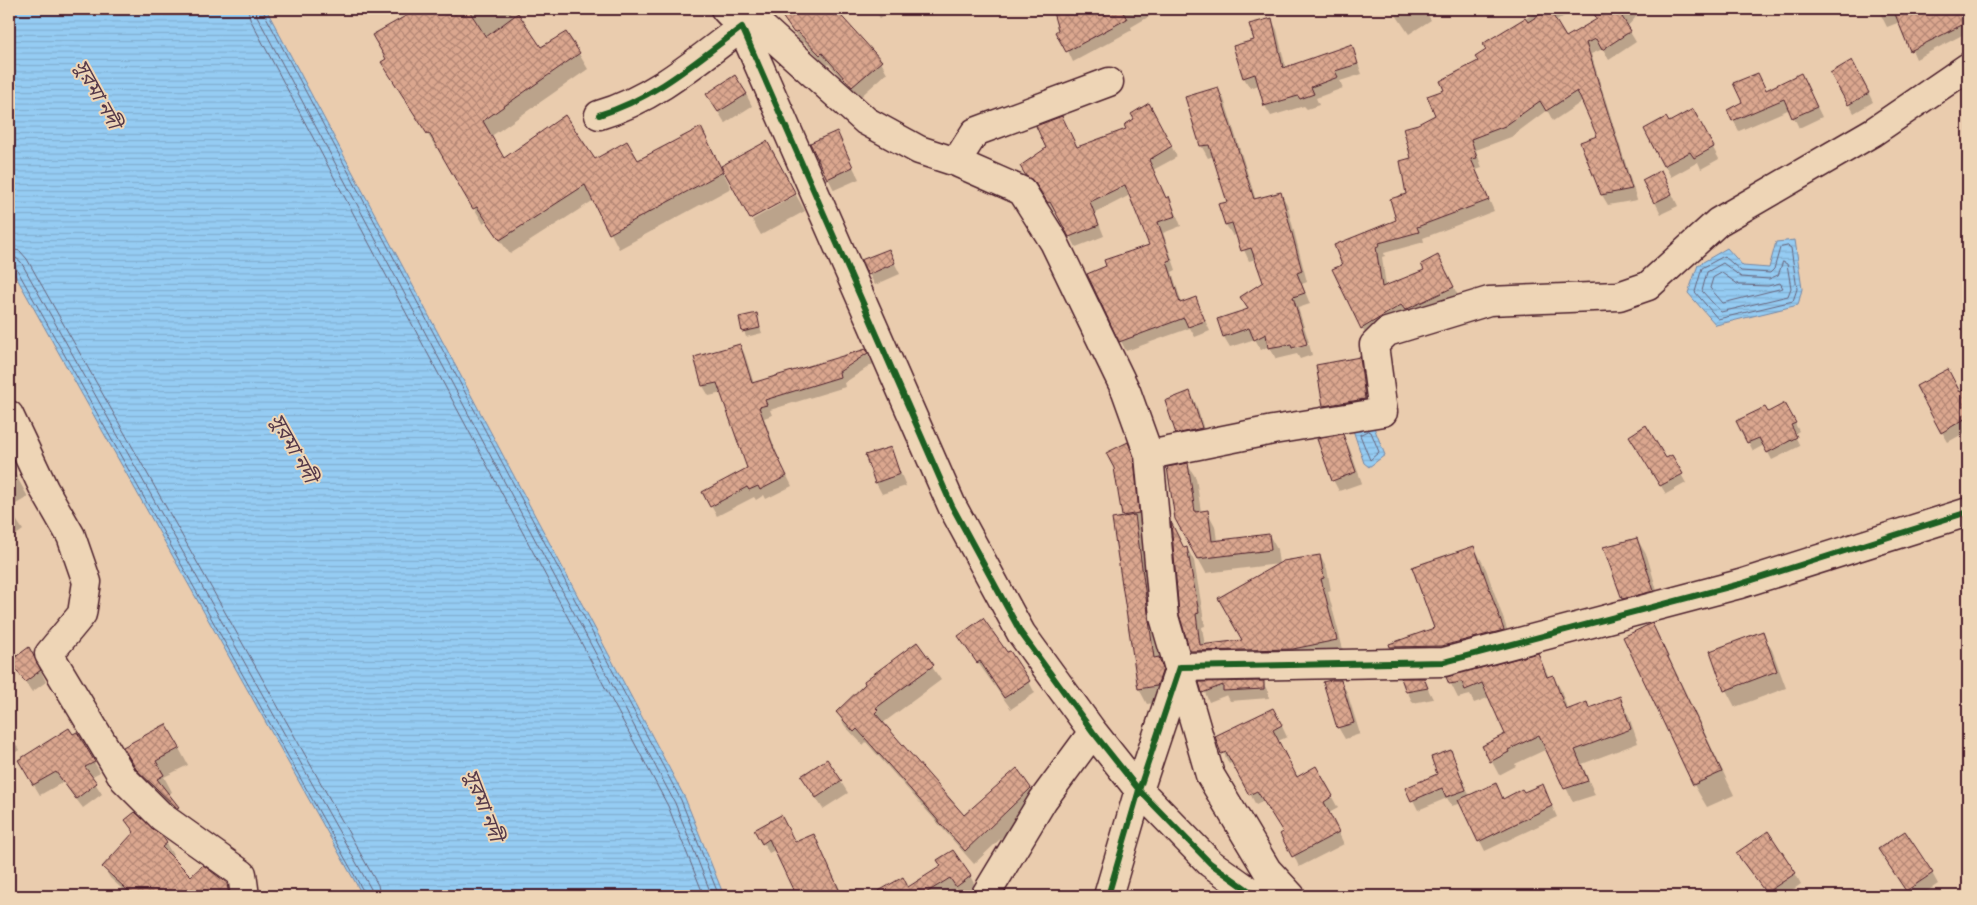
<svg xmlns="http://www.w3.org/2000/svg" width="1977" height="905" font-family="Dekko,'Noto Sans Bengali',sans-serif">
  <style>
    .water { fill: url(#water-rules); stroke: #7787a3 }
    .shadow { fill: #0003 }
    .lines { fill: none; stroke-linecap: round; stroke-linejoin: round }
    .shore { stroke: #68647b; stroke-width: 1 }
    .building { fill: url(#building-cross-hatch); stroke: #4a1f2b }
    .minor-casing { stroke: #4a1f2b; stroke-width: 31 }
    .minor { stroke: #eed5b6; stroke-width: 28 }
    .cycleway-casing { stroke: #eed5b6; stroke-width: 9 }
    .cycleway { stroke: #1b5e20; stroke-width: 6 }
    .labels { text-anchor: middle; stroke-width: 4; stroke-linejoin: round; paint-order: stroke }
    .water-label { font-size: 20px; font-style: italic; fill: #553949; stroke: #eed5b6 }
  </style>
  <defs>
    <pattern id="water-rules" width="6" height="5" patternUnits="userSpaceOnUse" patternTransform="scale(1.25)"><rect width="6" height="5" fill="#95ccf3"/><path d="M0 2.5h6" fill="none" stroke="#82afd0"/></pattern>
    <pattern id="building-cross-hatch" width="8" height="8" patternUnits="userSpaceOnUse" patternTransform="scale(1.25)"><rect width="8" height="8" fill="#dba78f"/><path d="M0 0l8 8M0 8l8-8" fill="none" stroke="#b48775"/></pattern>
  </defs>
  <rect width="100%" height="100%" fill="#eaccae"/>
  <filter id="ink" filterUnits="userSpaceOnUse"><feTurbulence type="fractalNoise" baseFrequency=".02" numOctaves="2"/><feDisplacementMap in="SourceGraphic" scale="10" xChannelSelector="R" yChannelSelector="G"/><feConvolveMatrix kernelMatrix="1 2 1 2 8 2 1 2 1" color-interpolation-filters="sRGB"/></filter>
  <g filter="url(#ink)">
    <path class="water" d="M9 9H266L685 798 724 896H363L9 264Z
      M1795 240 1802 289 1798 305 1716 325 1688 293 1698 265 1727 248 1743 266 1769 268 1776 242Z
      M1373 425 1385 455 1369 467 1364 463 1353 430Z"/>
    <path class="shadow" d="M421 9H507L541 49 579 54 588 69 490 137 504 160 638 162 709 144 731 188 619 249 594 200 510 254 486 221 483 223 438 148 437 149 392 78 387 60 373 35Z
      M788 9H835L881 62 887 73 859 98 829 64 827 66 804 42 801 43 783 15Z
      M874 9H894L880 18Z
      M1054 9H1073L1074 15 1084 9H1162L1131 27 1132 30 1073 62 1059 31Z
      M1392 9H1424L1431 20 1409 34Z
      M1529 9H1575L1555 22 1565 38 1599 20 1592 9H1643L1627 27 1636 42 1609 60 1603 49 1591 54 1637 200 1608 205 1602 195 1599 137 1583 101 1553 121 1547 110 1511 137 1476 150 1482 168 1476 170 1494 211 1423 238 1424 242 1384 253 1385 256 1382 257 1386 287 1444 267 1459 298 1368 339 1362 328 1344 266 1398 221 1407 195 1418 125 1436 115 1446 90 1479 62 1488 50 1487 42 1533 14Z
      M1666 9H1683L1671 16Z
      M1878 9H1968V32L1916 59 1900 22 1887 27Z
      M1271 19 1277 30 1286 69 1351 45 1362 74 1340 81 1343 88 1316 98 1319 105 1307 109 1304 106 1271 116 1265 106 1259 85 1250 88 1244 78 1255 41Z
      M1857 70 1873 102 1854 113 1832 73Z
      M1801 74 1822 117 1799 128 1790 109 1739 131 1733 120 1766 91Z
      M1217 88 1224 99 1256 200 1280 193 1287 204 1307 282 1302 284 1310 304 1298 308 1309 342 1293 347V349L1309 344 1312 355 1300 359 1297 354 1276 359 1269 346 1261 350 1255 339 1230 347 1224 337 1249 310 1265 282 1256 259 1249 261 1237 234 1233 236 1226 225 1220 205 1229 203 1214 156 1208 158 1202 147 1187 98Z
      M746 94 752 106 725 123 714 105Z
      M1155 115 1177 157 1153 170 1166 199 1168 198 1174 208 1181 226 1163 233 1176 270 1172 272 1182 304 1195 299 1210 331 1195 337 1190 328 1126 351 1121 341 1151 246 1130 195 1095 213 1104 236 1076 247 1057 212 1055 213 1043 193 1034 186 1027 177 1048 149 1062 118 1078 148 1128 130Z
      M1699 122 1719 159 1701 169 1698 162 1671 177 1645 130 1669 124Z
      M836 133 859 179 834 190 828 178Z
      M1644 180 1667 183 1678 206 1661 214Z
      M796 195 805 211 761 235 752 220Z
      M888 250 900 274 875 285 869 274Z
      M756 315 762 333 746 337 740 318Z
      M740 345 745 355 754 384 865 350 873 364 844 383 845 387 770 410 772 415 764 418 779 460 792 486 766 499 764 495 756 500 754 497 717 516 711 506 749 469 722 393 709 396 703 386 696 358Z
      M1359 359 1366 370 1371 410 1331 417 1324 406Z
      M1968 388V431L1948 442 1942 432 1960 393Z
      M1190 393 1196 404 1207 439 1183 445 1177 433Z
      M1785 405 1799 431 1794 434 1800 446 1772 460 1764 445 1753 451 1738 421 1768 414Z
      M1343 436 1349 447 1362 483 1339 491 1333 480Z
      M1630 436 1666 460 1671 457 1686 483 1666 494Z
      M1127 443 1137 460 1143 531 1160 661 1167 674 1165 701 1147 704 1139 689 1113 520 1124 518 1116 468Z
      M890 448 906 486 882 494 876 483Z
      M9 463 28 497 9 508Z
      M1187 464 1196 478 1201 512 1207 511 1215 526 1217 541 1269 535 1277 549 1279 564 1206 573 1176 518Z
      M9 509 23 530 9 540Z
      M1637 539 1647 556 1662 608 1633 615 1623 598Z
      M1474 547 1486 569 1515 652 1404 669 1391 647 1435 629Z
      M1187 548 1194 561 1205 626 1202 627 1205 646 1244 641 1320 556 1327 569 1331 591 1328 592 1344 653 1199 664 1191 651 1184 549Z
      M1651 625 1664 647 1734 795 1707 807 1694 785 1625 638Z
      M1762 633 1772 650 1786 688 1735 707 1726 690Z
      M959 636 1029 682 1035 693 1011 709Z
      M916 644 941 680 883 723 885 725 964 817 1030 789 1038 803 974 864 866 742 863 745 845 726 837 712Z
      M1538 655 1549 677 1553 676 1561 690 1568 711 1589 709 1619 697 1627 711 1638 743 1582 764 1595 795 1573 802 1547 749 1515 764 1516 766 1499 775 1484 747 1507 735 1490 697 1474 703 1470 695 1458 698 1451 684Z
      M35 659 46 682 32 692 11 661Z
      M1423 679 1433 699 1413 703 1407 691Z
      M1340 681 1347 692 1360 734 1345 739 1338 727Z
      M1263 682 1268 692 1269 698 1230 701 1227 695 1209 702 1201 683Z
      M1279 720 1287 737 1278 741 1297 778 1316 768 1338 808 1329 813 1344 844 1299 867 1284 833 1264 801 1256 805 1233 762 1229 764 1216 737Z
      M9 732 19 750 9 757Z
      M77 734 100 772 91 777 102 794 83 808 63 782 40 795 19 760Z
      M175 741 188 765 164 777 172 792 167 795 187 823 147 786 125 748Z
      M1451 751 1470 797 1495 785 1504 800 1543 786 1557 817 1485 851 1461 803 1452 806 1447 798 1418 810 1407 788 1439 774Z
      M827 760 848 793 823 809 809 787Z
      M127 821 162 837 173 855 170 857 191 877 226 884 233 896H130L110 878 104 867 135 833Z
      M756 830 795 844 813 835 843 896H797L775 850 769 853Z
      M1738 853 1795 873 1801 884 1784 896H1768Z
      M1886 860 1932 873 1938 884 1920 896H1910Z
      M942 866 970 876 976 887 962 896 956 888 943 896H872L902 879 908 888Z
      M1844 891 1847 896H1837Z"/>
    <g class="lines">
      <path class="shore" d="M248 9 250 19 668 806 704 896
        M256 9 257 16 675 803 712 896
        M262 9 681 800 719 896
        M1788 246 1791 248 1797 289 1793 301 1718 319 1695 292 1702 268 1724 256 1741 271 1770 273 1774 269 1780 248Z
        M9 249 20 251 27 259 378 885 380 896
        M9 256 16 258 21 262 371 889 373 896
        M9 262 15 266 366 896
        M1783 262 1787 264 1791 288 1788 296 1721 312 1702 291 1707 272 1723 263 1741 277 1769 279 1778 275Z
        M1722 273 1739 285 1768 286 1780 283 1783 288 1723 303 1710 288 1713 278Z
        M1368 431 1371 432 1379 452 1370 460 1360 435Z"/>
    </g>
    <path class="building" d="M418 9H468L486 37 518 13 541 47 566 32 580 53 483 121 504 158 565 115 595 159 627 141 638 160 701 127 723 172 609 234 585 185 500 240 477 207 473 209 464 194 429 133 427 134 381 62 386 59 372 35Z
      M777 9H835L882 61 852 87 822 53 820 55 797 31 794 33Z
      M1052 9H1121L1127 19 1066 52 1055 32 1058 30Z
      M1549 9 1566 37 1597 19 1591 9H1617L1631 31 1602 50 1596 39 1586 43 1632 189 1601 195 1580 142 1597 136 1577 91 1546 111 1540 101 1505 126 1471 139 1477 158 1471 159 1489 200 1417 227 1419 232 1379 243 1380 245 1376 247 1382 287 1424 270 1421 264 1438 255 1454 287 1405 310 1401 305 1361 329 1332 269 1342 265 1334 245 1396 220 1390 199 1406 194 1400 161 1411 158 1403 128 1418 124 1435 115 1427 96 1444 90 1440 81 1478 61 1475 57 1486 50 1483 44 1487 41 1525 18 1528 22Z
      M1893 9H1968V22L1910 51Z
      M1272 18 1283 68 1352 44 1358 64 1335 71 1338 77 1311 87 1314 94 1300 99 1298 96 1264 106 1255 74 1243 78 1233 46 1254 40 1249 24Z
      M1852 60 1869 93 1848 105 1830 73Z
      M1758 73 1766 90 1801 73 1817 107 1792 118 1784 99 1732 121 1727 110 1742 102 1733 83Z
      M735 75 747 94 718 112 706 94Z
      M1218 87 1254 199 1281 192 1302 271 1297 273 1305 293 1293 297 1307 344 1292 348 1291 344 1268 348 1266 334 1254 340 1249 328 1223 337 1217 319 1248 309 1240 297 1263 282 1251 248 1241 251 1232 223 1225 225 1218 204 1227 202 1209 145 1200 146 1185 97Z
      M1149 103 1172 146 1149 160 1166 198 1169 196 1176 216 1158 222 1171 260 1167 261 1180 303 1196 297 1205 321 1188 327 1184 318 1119 342 1087 274 1106 266 1104 260 1149 245 1125 185 1090 202 1099 225 1069 237 1050 202 1048 203 1035 183 1026 176 1020 166 1046 148 1036 126 1062 116 1077 147 1126 129 1124 125 1134 119 1131 114Z
      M1693 109 1714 147 1694 158 1690 152 1663 166 1644 129 1666 117 1669 122Z
      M837 131 853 167 827 179 810 143Z
      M767 141 796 194 750 219 721 166Z
      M1661 170 1672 194 1654 203 1642 180Z
      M889 249 895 263 868 275 861 260Z
      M757 313 760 328 742 332 739 317Z
      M740 344 752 383 866 349 868 353 839 372 840 377 765 400 767 405 759 407 774 449 787 476 760 490 758 486 749 490 747 487 710 507 702 492 747 468 717 383 702 386 694 357Z
      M1360 357 1365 399 1323 406 1316 365Z
      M1948 369 1960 392 1968 387V417L1941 433 1916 386Z
      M1190 391 1202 428 1176 434 1165 401Z
      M1785 403 1796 423 1791 425 1797 437 1767 453 1759 438 1747 443 1736 421 1765 407 1768 412Z
      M1646 425 1666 458 1672 455 1683 474 1660 486 1629 436Z
      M1343 434 1356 472 1332 481 1317 439Z
      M1128 442 1134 458 1139 513 1122 516 1114 468 1106 453Z
      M891 447 900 474 875 483 865 455Z
      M1188 463 1195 512 1208 510 1212 541 1269 534 1271 550 1197 559 1175 519 1167 467Z
      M1135 515 1154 658 1159 657 1163 669 1157 686 1138 689 1112 519Z
      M1171 522 1184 548 1187 547 1199 613 1196 614 1200 645 1242 640 1218 598 1283 561 1320 555 1324 578 1321 579 1337 640 1293 649 1190 651 1179 614Z
      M1637 538 1654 591 1622 599 1603 547Z
      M1474 546 1504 630 1442 646 1390 647 1389 644 1434 628 1412 567Z
      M983 618 1007 652 1010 651 1030 681 1004 698 980 661 977 663 958 636Z
      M1652 623 1722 772 1693 785 1623 637Z
      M1763 631 1777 671 1724 691 1710 651Z
      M917 642 934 665 876 708 878 710 875 713 964 815 1017 768 1031 788 965 851 857 729 854 732 836 712 865 684 864 681Z
      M29 647 41 670 25 682 10 661Z
      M1538 653 1547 677 1553 675 1566 710 1587 702 1589 708 1620 696 1631 729 1575 750 1588 781 1564 789 1539 735 1508 750 1509 752 1490 762 1482 746 1505 734 1482 683 1465 690 1462 682 1449 684 1446 677Z
      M1401 678H1424L1428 688 1406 692Z
      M1331 680H1341L1354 723 1337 728 1323 682Z
      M1264 681V689L1223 691V685L1202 693 1199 682Z
      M1273 708 1282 725 1273 730 1297 777 1316 766 1333 796 1324 802 1339 832 1292 857 1280 834 1283 832 1257 791 1249 795 1226 752 1221 754 1215 736Z
      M166 724 180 748 156 761 164 775 157 779 179 807 177 808 136 769 123 747Z
      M69 728 73 734 77 732 95 762 85 767 97 783 76 799 56 772 33 785 18 760Z
      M1451 750 1466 790 1446 797 1442 788 1411 801 1405 788 1437 774 1431 757Z
      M827 759 842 781 816 798 801 776Z
      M1496 783 1503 799 1522 789 1524 792 1543 784 1552 806 1478 842 1458 800Z
      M135 812 163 837 167 843 162 847 191 876 203 865 227 883 229 896H134L102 867 134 832 125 820Z
      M781 815 795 842 814 834 842 896H796L769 839 762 844 754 830Z
      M1768 831 1796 873 1766 893 1736 853Z
      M1905 831 1933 873 1906 891 1878 849Z
      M953 850 971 876 956 887 950 878 921 896H870L903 877 908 887 941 866 937 860Z"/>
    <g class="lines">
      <defs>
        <path id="minor" d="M725 9 742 27 754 20 866 121 919 150 956 162 1022 191 1054 242 1126 391 1149 455 1164 617 1210 775 1267 870 1291 896
          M599 115C654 99 698 60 742 27L952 506 1021 633 1093 732 1139 790 1210 863 1252 893 1262 896
          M956 162 975 132 1109 82
          M9 415 44 489 71 536 87 582 82 614 49 654 124 779 162 817 242 874 245 896
          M1149 455 1273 430 1383 412 1374 345 1387 332 1489 301 1619 296 1648 286 1718 222 1873 132 1968 67
          M985 896 1043 800 1093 732
          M1108 896 1139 790 1180 667 1444 662 1740 584 1968 512"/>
      </defs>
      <use href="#minor" class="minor-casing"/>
      <use href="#minor" class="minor"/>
      <defs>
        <path id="cycleway" d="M599 115C654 99 698 60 742 27L952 506 1021 633 1093 732 1139 790 1210 863 1252 893 1262 896
          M1108 896 1139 790 1180 667 1444 662 1740 584 1968 512"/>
      </defs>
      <use href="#cycleway" class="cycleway-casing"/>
      <use href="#cycleway" class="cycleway"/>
    </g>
  </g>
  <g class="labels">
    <g class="water-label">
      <text transform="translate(98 94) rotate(61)" y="7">সুরমা নদী</text>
      <text transform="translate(294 448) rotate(61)" y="7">সুরমা নদী</text>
      <text transform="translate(484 805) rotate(69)" y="7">সুরমা নদী</text>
    </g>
  </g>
  <rect width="1977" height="905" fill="none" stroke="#eed5b6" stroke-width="30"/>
  <rect x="15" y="15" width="1947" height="875" fill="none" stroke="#4a1f2b" stroke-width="2" filter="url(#ink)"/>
</svg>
